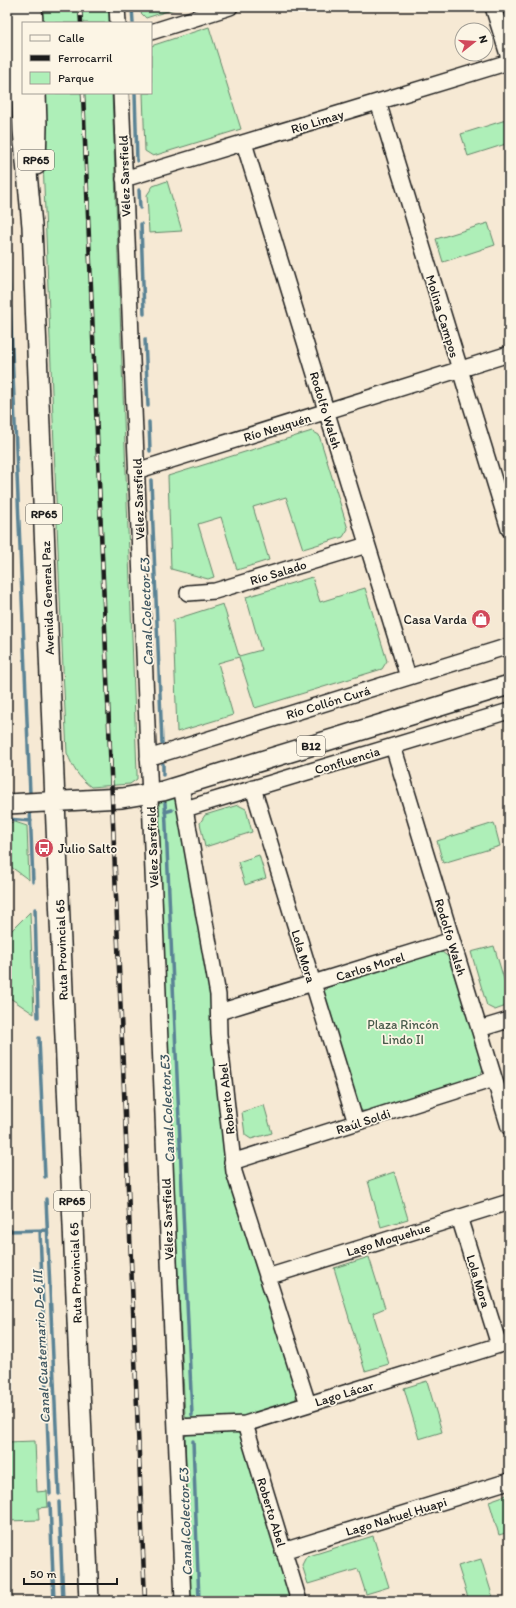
<svg xmlns="http://www.w3.org/2000/svg" width="516" height="1608" font-family="Itim,sans-serif">
  <style>
    .green { fill: #aeefb8; stroke: #65866a }
    .lines { fill: none; stroke-linecap: round; stroke-linejoin: round }
    .stream { stroke: #5a8395; stroke-width: 3.5 }
    .minor-casing { stroke: #1c1c1c; stroke-width: 18 }
    .major-casing { stroke: #1c1c1c; stroke-width: 22 }
    .minor { stroke: #fcf5e5; stroke-width: 15 }
    .major { stroke: #fcf5e5; stroke-width: 19 }
    .rail-casing { stroke: #1c1c1c; stroke-width: 4.5 }
    .rail { stroke: #fcf5e5; stroke-width: 3; stroke-dasharray: 9; stroke-linecap: butt }
    .labels { text-anchor: middle; stroke-width: 3.5; stroke-linejoin: round; paint-order: stroke }
    .shield { fill: #fcf5e5; stroke: #5f5d58; stroke-width: 1 }
    .shield-label { font-size: 12px; font-weight: bold; fill: #1c1c1c }
    .street-label { font-size: 13px; fill: #1c1c1c; stroke: #fcf5e5 }
    .poi-label { font-size: 13px; fill: #1c1c1c; stroke: #fcf5e5; text-anchor: end }
    .park-label { font-size: 13px; fill: #485b4b; stroke: #fcf5e5 }
    .water-label { font-size: 14px; font-style: italic; fill: #405862; stroke: #fcf5e5 }
  </style>
  <rect width="100%" height="100%" fill="#f6e9d4"/>
  <filter id="ink" filterUnits="userSpaceOnUse"><feTurbulence type="fractalNoise" baseFrequency=".025" numOctaves="2"/><feDisplacementMap in="SourceGraphic" scale="8" xChannelSelector="R" yChannelSelector="G"/><feConvolveMatrix kernelMatrix="1 2 1 2 8 2 1 2 1" color-interpolation-filters="sRGB"/></filter>
  <g filter="url(#ink)">
    <path class="green" d="M36 7H109V23H37Z
      M139 7H180L146 18 140 12Z
      M502 7H509V29Z
      M209 27 241 129 153 156 145 151 143 93H151V46Z
      M40 93H112L137 773V779L130 784 91 787C78 777 73 768 67 753 56 533 50 313 40 93Z
      M509 119V143L468 156 461 134Z
      M167 181 182 231 149 233 147 195 153 186Z
      M488 223 495 245 443 262 436 239Z
      M312 431 319 435 348 529 343 537 303 549 286 497 253 507 269 560 237 570 221 517 198 524 214 577 208 579 171 569 168 476Z
      M312 577 320 602 365 588 387 661 382 669 255 708 239 657 218 663 233 715 177 732 173 620 223 604 239 656 261 650 246 597Z
      M169 798H174L177 802 213 998 227 1174 297 1394 295 1401 242 1418 187 1420 185 1415 155 808 159 802Z
      M238 805 246 809 252 832 205 847 200 823 205 815Z
      M15 822 27 826 29 880 7 864V823Z
      M494 823 500 846 443 863 437 841Z
      M259 855 266 878 245 885 238 862Z
      M30 912 34 1014 10 998 8 934Z
      M494 946 509 996V1005L495 1010 487 1006 471 952Z
      M442 952 450 958 483 1068 481 1075 367 1111H362L359 1107 323 995 325 990 328 987 436 953Z
      M264 1105 272 1133 251 1139 245 1135 242 1112Z
      M394 1172 408 1219 381 1227 368 1181Z
      M369 1257 385 1308 373 1313 389 1364 365 1371 334 1268Z
      M427 1381 442 1432 419 1439 404 1388Z
      M237 1431 241 1434 292 1601H191L185 1437 187 1434Z
      M35 1441 37 1492 47 1491 48 1507 38 1508 39 1520 7 1521V1442Z
      M509 1494V1532L499 1535 489 1501Z
      M373 1536 389 1587 366 1594 358 1569 308 1584 302 1565 306 1557Z
      M481 1559 494 1601H469L458 1566Z"/>
    <g class="lines">
      <path class="stream" d="M132 7 133 23
        M135 93 137 161
        M139 190 140 208
        M141 224 144 314
        M7 227 30 794
        M145 339 148 406
        M149 422 150 451
        M151 480 162 743
        M163 764V775
        M165 803 192 1415
        M30 809 33 882
        M165 812 172 810
        M7 819 31 821
        M35 909 38 1017
        M39 1038 45 1177
        M46 1199 59 1494
        M40 1230 50 1494
        M7 1231 47 1230
        M193 1441 199 1601
        M59 1502 63 1601
        M50 1503 54 1601"/>
      <defs>
        <path id="minor" d="M117 7 118 23
          M493 7 509 58
          M151 32 230 7
          M121 93 183 1601
          M378 102 509 529
          M244 143 408 677
          M124 179 509 62
          M136 471 509 354
          M188 593 215 591 367 545
          M393 746 509 1127
          M148 758 509 646
          M181 786 218 995 219 1034 234 1172 308 1404
          M253 788 356 1123
          M185 809 509 711
          M219 1012 452 940
          M479 1029 509 1020
          M232 1162 494 1079
          M459 1217 499 1345
          M267 1277 509 1202
          M245 1424 299 1601
          M176 1427 245 1424 509 1342
          M283 1551 509 1481"/>
        <path id="major" d="M18 7 23 130 32 226 55 802 89 1601
          M32 7 33 23
          M36 165 37 125 36 93
          M7 804 122 798 163 791 509 685"/>
      </defs>
      <use href="#minor" class="minor-casing"/>
      <use href="#major" class="major-casing"/>
      <use href="#minor" class="minor"/>
      <use href="#major" class="major"/>
      <defs>
        <path id="rail" d="M80 7 81 23
          M83 93 145 1601"/>
      </defs>
      <use href="#rail" class="rail-casing"/>
      <use href="#rail" class="rail"/>
    </g>
  </g>
  <defs>
    <symbol id="shop-disc" viewBox="-11 -11 22 22"><circle r="9.5" fill="#d1495b" stroke="#fcf5e5"/><path d="M-5-2.5h2.3a2.7 3.5 0 0 1 5.4 0H5L5.5 6h-11ZM-1.5-2.5h3a1.5 2.3 0 0 0-3 0Z" fill="#fff"/></symbol>
    <symbol id="bus-disc" viewBox="-11 -11 22 22"><circle r="9.5" fill="#d1495b" stroke="#fcf5e5"/><path d="M-5-6H5V4H4V6H2V4H-2V6H-4V4H-5ZM-3.5-4V0h7V-4ZM-3.5 1.2v1.5H-2V1.2ZM2 1.2v1.5H3.5V1.2Z" fill="#fff"/></symbol>
  </defs>
  <g fill-rule="evenodd">
    <use href="#shop-disc" x="470" y="608" width="22" height="22"/>
    <use href="#bus-disc" x="33" y="837" width="22" height="22"/>
  </g>
  <g class="labels">
    <g class="shield">
      <rect x="18" y="150" width="36" height="20" rx="3"/>
      <rect x="26" y="504" width="36" height="20" rx="3"/>
      <rect x="297" y="736" width="28" height="20" rx="3"/>
      <rect x="54" y="1191" width="36" height="20" rx="3"/>
    </g>
    <g class="shield-label">
      <text x="36" y="164">RP65</text>
      <text x="44" y="518">RP65</text>
      <text x="311" y="750">B12</text>
      <text x="72" y="1205">RP65</text>
    </g>
    <g class="street-label">
      <text transform="translate(317 121) rotate(-17)" y="5">Río Limay</text>
      <text transform="translate(124 176) rotate(-92)" y="5">Vélez Sarsfield</text>
      <text transform="translate(443 316) rotate(73)" y="5">Molina Campos</text>
      <text transform="translate(326 410) rotate(73)" y="5">Rodolfo Walsh</text>
      <text transform="translate(277 427) rotate(-17)" y="5">Río Neuquén</text>
      <text transform="translate(138 499) rotate(-92)" y="5">Vélez Sarsfield</text>
      <text transform="translate(278 572) rotate(-17)" y="5">Río Salado</text>
      <text transform="translate(47 598) rotate(-92)" y="5">Avenida General Paz</text>
      <text transform="translate(328 702) rotate(-17)" y="5">Río Collón Curá</text>
      <text transform="translate(347 760) rotate(-17)" y="5">Confluencia</text>
      <text transform="translate(152 847) rotate(-92)" y="5">Vélez Sarsfield</text>
      <text transform="translate(451 937) rotate(73)" y="5">Rodolfo Walsh</text>
      <text transform="translate(61 950) rotate(-92)" y="5">Ruta Provincial 65</text>
      <text transform="translate(304 956) rotate(73)" y="5">Lola Mora</text>
      <text transform="translate(370 966) rotate(-17)" y="5">Carlos Morel</text>
      <text transform="translate(226 1099) rotate(-96)" y="5">Roberto Abel</text>
      <text transform="translate(363 1121) rotate(-18)" y="5">Raúl Soldi</text>
      <text transform="translate(167 1219) rotate(-92)" y="5">Vélez Sarsfield</text>
      <text transform="translate(388 1239) rotate(-17)" y="5">Lago Moquehue</text>
      <text transform="translate(75 1273) rotate(-92)" y="5">Ruta Provincial 65</text>
      <text transform="translate(479 1281) rotate(73)" y="5">Lola Mora</text>
      <text transform="translate(344 1393) rotate(-17)" y="5">Lago Lácar</text>
      <text transform="translate(272 1512) rotate(73)" y="5">Roberto Abel</text>
      <text transform="translate(396 1516) rotate(-17)" y="5">Lago Nahuel Huapi</text>
    </g>
    <g class="poi-label">
      <text x="467" y="624">Casa Varda</text>
      <text x="58" y="853" text-anchor="start">Julio Salto</text>
    </g>
    <g class="park-label">
      <text x="403" y="1029">Plaza Rincón<tspan x="403" dy="15">Lindo II</tspan></text>
    </g>
    <g class="water-label">
      <text transform="translate(146 612) rotate(-92)" y="5">Canal Colector E3</text>
      <text transform="translate(167 1109) rotate(-93)" y="5">Canal Colector E3</text>
      <text transform="translate(41 1347) rotate(-93)" y="5">Canal Cuaternario D-6 III</text>
      <text transform="translate(185 1522) rotate(-92)" y="5">Canal Colector E3</text>
    </g>
  </g>
  <rect width="516" height="1608" fill="none" stroke="#fcf5e5" stroke-width="24"/>
  <rect x="12" y="12" width="492" height="1584" fill="none" stroke="#1c1c1c" stroke-width="1.5" filter="url(#ink)"/>
  <rect x="22" y="22" width="130" height="72" fill="#fcf5e5" stroke="#a29e95"/>
  <rect x="30" y="35" width="20" height="6" fill="#fcf5e5" stroke="#a29e95"/>
  <text x="58" y="42" font-size="12" fill="#1c1c1c">Calle</text>
  <rect x="30" y="55" width="20" height="6" fill="#1c1c1c" stroke="#a29e95"/>
  <text x="58" y="62" font-size="12" fill="#1c1c1c">Ferrocarril</text>
  <rect x="30" y="72" width="20" height="12" fill="#aeefb8" stroke="#a29e95"/>
  <text x="58" y="82" font-size="12" fill="#1c1c1c">Parque</text>
  <g transform="translate(474 42) rotate(73)"><circle r="19" fill="#fcf5e5" stroke="#a29e95"/>
  <path d="M0-3L7 15L0 10L-7 15Z" fill="#d1495b"/>
  <text y="-6" font-size="11" font-weight="bold" text-anchor="middle" fill="#1c1c1c">N</text>
  </g>
  <path d="M24 1578v6h93v-6" fill="none" stroke="#1c1c1c" stroke-width="2"/>
  <text x="30" y="1578" font-size="12" fill="#1c1c1c" stroke="#fcf5e5" stroke-width="3" paint-order="stroke">50 m</text>
</svg>
